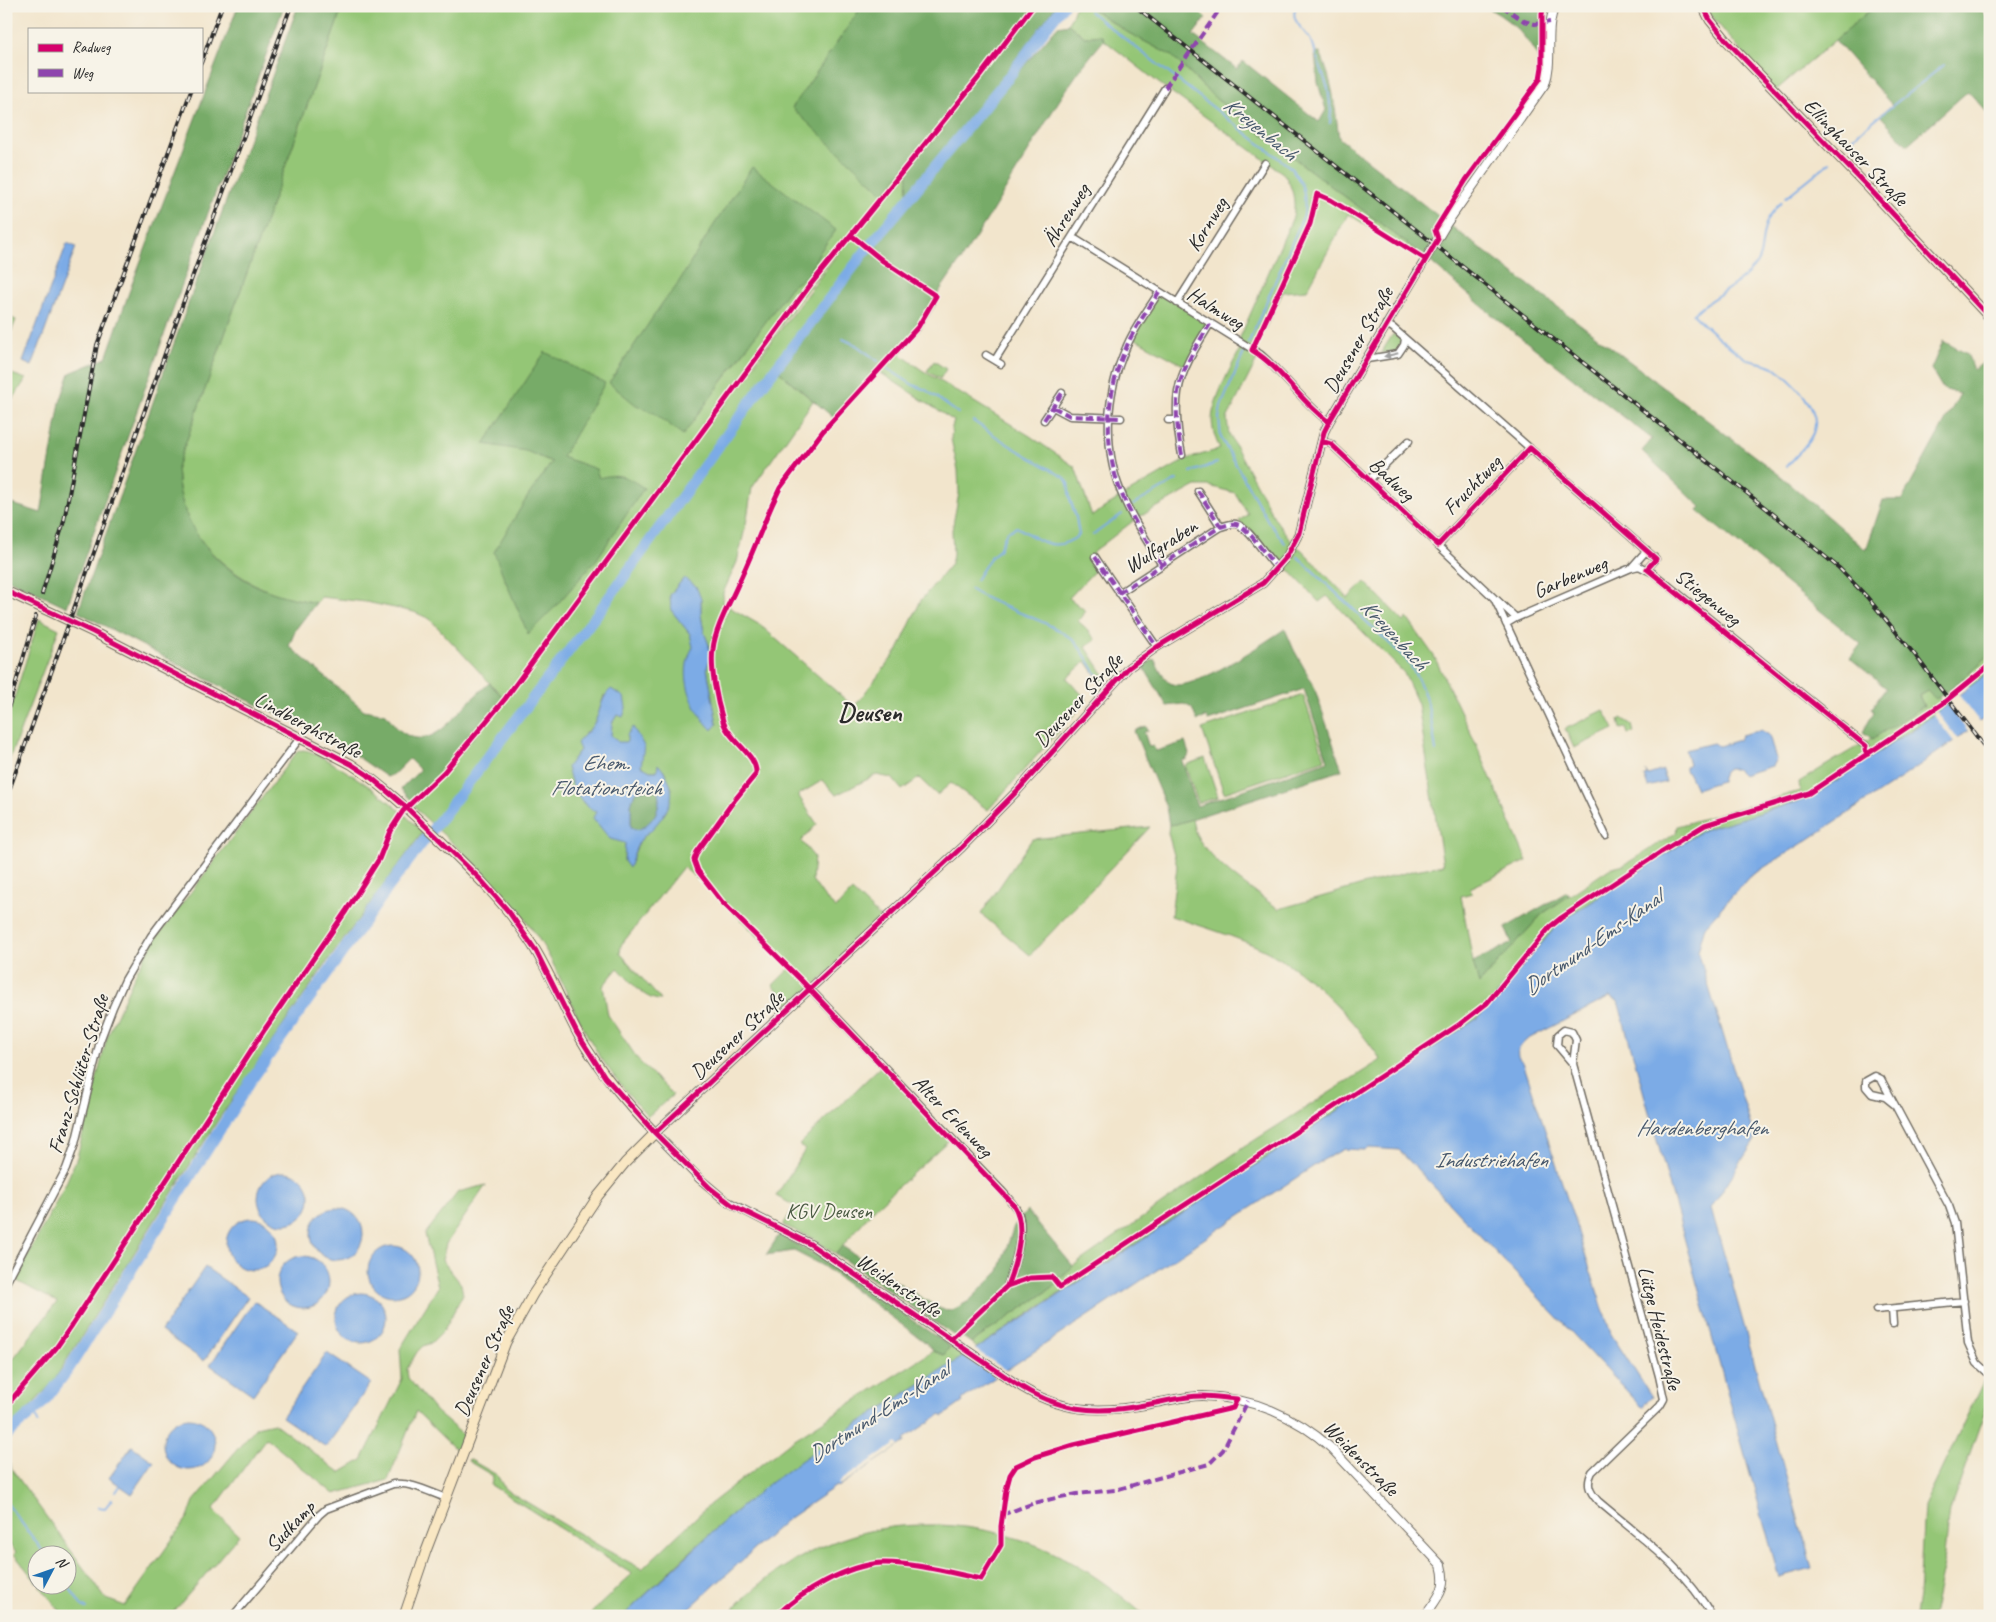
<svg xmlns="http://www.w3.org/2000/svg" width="1996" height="1622" font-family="Caveat,sans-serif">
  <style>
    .green { fill: #94c676; stroke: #607850; fill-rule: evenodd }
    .forest { fill: #77ab67; stroke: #516b49 }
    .water { fill: #7cabe6; stroke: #546b88; fill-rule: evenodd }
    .pier { fill: #f2e5cc }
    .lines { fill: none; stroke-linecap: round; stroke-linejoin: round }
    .stream { stroke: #7cabe6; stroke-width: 2 }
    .river { stroke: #7cabe6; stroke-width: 11 }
    .minor-casing { stroke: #716c63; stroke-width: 9 }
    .tertiary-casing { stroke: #716c63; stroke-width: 10 }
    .secondary-casing { stroke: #716c63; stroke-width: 11 }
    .minor { stroke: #fff; stroke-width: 6 }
    .tertiary { stroke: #fff; stroke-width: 8 }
    .secondary { stroke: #f9e7c3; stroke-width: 9 }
    .rail-casing { stroke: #2b2b2b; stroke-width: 4 }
    .rail { stroke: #f7f3e8; stroke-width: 2; stroke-dasharray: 5.5; stroke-linecap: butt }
    .quiet { stroke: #8e44ad; stroke-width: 4; stroke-dasharray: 8 4; stroke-linecap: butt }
    .cycleway-casing { stroke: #f7f3e8; stroke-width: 8 }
    .cycleway { stroke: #d6006c; stroke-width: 5 }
    .oneway { fill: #a0a0a0 }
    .labels { text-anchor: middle; stroke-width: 4; stroke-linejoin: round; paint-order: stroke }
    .street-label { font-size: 21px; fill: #2b2b2b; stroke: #f7f3e8 }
    .park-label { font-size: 21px; fill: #4a5a42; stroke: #f7f3e8 }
    .water-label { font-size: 22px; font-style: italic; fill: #47586c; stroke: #f7f3e8 }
    .district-label { font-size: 26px; font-weight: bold; fill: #2b2b2b; stroke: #f7f3e8 }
  </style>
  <rect width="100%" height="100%" fill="#f7f3e8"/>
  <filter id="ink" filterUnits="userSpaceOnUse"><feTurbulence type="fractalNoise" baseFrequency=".02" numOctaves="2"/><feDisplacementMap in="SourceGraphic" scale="10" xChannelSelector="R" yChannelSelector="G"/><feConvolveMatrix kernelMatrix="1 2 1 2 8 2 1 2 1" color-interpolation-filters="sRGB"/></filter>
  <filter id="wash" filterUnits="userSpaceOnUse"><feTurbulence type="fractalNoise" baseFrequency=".0096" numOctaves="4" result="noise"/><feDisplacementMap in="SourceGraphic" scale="20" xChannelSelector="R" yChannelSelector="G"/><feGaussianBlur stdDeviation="1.12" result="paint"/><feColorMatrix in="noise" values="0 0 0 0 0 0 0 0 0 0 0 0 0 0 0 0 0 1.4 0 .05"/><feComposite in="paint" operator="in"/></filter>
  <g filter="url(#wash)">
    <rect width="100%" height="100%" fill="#f2e5cc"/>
    <path class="green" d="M343 6H862L872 183 884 193 908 163 907 202 868 248 776 369 813 401 752 488 746 524 737 562 723 593 724 618 729 607 760 625 854 707 898 650 921 600 951 564 953 555 952 530 959 493 958 470 951 439 952 427 954 421 878 371 896 349 900 354 922 370 1030 436 1075 467 1092 516 1119 498 1187 459 1220 449C1215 438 1210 425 1213 412 1218 390 1232 365 1243 344L1238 342 1293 217C1296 201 1293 188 1284 174L1160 84 1104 40 1101 35 1085 37 1068 24 1076 6H1088L1127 32 1172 56 1216 99 1426 258 1424 260 1348 214 1307 290 1283 292 1254 350 1260 354 1227 419 1229 434 1275 519 1294 545 1302 550 1348 598 1365 582 1404 622 1407 618 1434 656 1476 744 1527 861 1470 888 1472 893 1461 896 1473 962 1479 984 1542 914 1609 869 1624 865 1676 833 1677 826 1800 791 1799 782C1840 756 1882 733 1924 706L1919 696 1927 691 1936 698 1939 697 1946 706 1819 792 1803 800 1703 830 1559 923 1478 1018 977 1348 971 1343 1052 1288 1073 1266 1244 1147 1381 1060C1348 1012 1306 967 1251 944 1225 933 1197 925 1171 916L1177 866 1168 833 1169 825 1176 824 1192 819C1193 824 1194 830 1196 834 1210 863 1253 891 1279 909L1415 870 1443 865 1418 704 1404 673 1327 596 1319 602 1289 570 1273 560 1239 521 1248 514 1235 493 1209 486H1196L1137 518 1092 553 1095 557 1093 559 1098 567 1069 598 1086 611 1078 621 1087 629 1096 640 1086 647 1106 678 1101 683 1086 661 1067 678 1087 700 988 810 951 783 937 795 919 778 902 790 892 778 876 775 836 795 823 780 798 795 817 824 801 841 814 857 812 880 824 897 836 908 852 891 884 921 791 1007 773 985 790 968 711 890 683 867 621 945 620 953 661 1000C643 1000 630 980 618 968L603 986 608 1015 639 1061 673 1095 648 1116C622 1088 598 1058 581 1023 567 996 557 967 540 941 509 890 461 852 418 811L412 801 444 772 505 699 430 619 414 612 366 602 321 597 316 603C302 600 287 598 274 593 232 577 191 543 181 498 178 488 178 477 177 467ZM862 221 720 410H719L811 284ZM836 230 819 253 808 274 792 285ZM764 322 737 362 682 435ZM684 578 701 599V615L704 632 709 645 710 658 707 668 717 724 690 634 671 610 670 595ZM604 695 617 715 612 723 611 735 618 743 643 746 641 766 650 771H657L658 765 665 772 672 789 666 812 639 842 629 867 624 861 625 843 596 812 582 802 569 775 573 759 580 750 585 733 593 726 598 715Z
      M1703 6H1875L1775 91Z
      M1159 292 1210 324 1187 367 1132 337Z
      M7 316 16 320 7 342 11 344 7 356Z
      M1393 334 1400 338 1402 343 1396 352 1381 353Z
      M934 361 946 369 940 379 927 371Z
      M12 374 26 379 13 399 7 397 9 391 6 390Z
      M39 619 59 629 6 768V724Z
      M1990 654V671L1970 687 1963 679Z
      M1303 695 1325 759 1224 793 1202 729Z
      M1604 710 1614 729 1574 748 1565 729Z
      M1621 718 1632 725 1634 733 1628 734 1626 728 1621 729 1619 720Z
      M302 750C311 750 319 756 327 760 363 780 394 803 423 832L327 962 218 1120 53 1382 25 1413V1417L6 1432V1368L57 1302 15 1280 66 1183 77 1157 107 1037 137 970 154 941 283 770 297 752Z
      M1205 758 1218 797 1198 803 1185 765Z
      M1150 827 1030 955 981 914 1032 839Z
      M882 1065 951 1138 875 1208 836 1254 812 1238 783 1225 795 1206 776 1196 805 1150 799 1145Z
      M486 1185 446 1244 442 1260 461 1284 463 1294 444 1330 431 1343 423 1346 417 1352 407 1369 408 1378 436 1412 463 1435 457 1451 416 1411 388 1480 334 1494 266 1438 213 1510 239 1535 170 1616H64L39 1585 68 1584V1554H38L37 1583 14 1554 16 1552 6 1540V1450L11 1468 106 1599 125 1606 188 1517 194 1501 256 1427 274 1423 340 1473 362 1460 402 1379 400 1349 438 1287 425 1234 458 1192Z
      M950 1346 965 1356C899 1398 832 1437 770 1484 718 1523 671 1570 623 1616H588L632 1574 491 1485 493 1476 468 1461 469 1459 497 1475 505 1489 603 1548 642 1569 709 1505 790 1442 933 1351 944 1355Z
      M1984 1380 1990 1384V1396L1950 1510 1945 1554 1932 1616H1916L1919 1596 1924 1506Z
      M938 1525C1022 1528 1083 1561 1145 1616H727C766 1571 826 1537 885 1528 902 1525 921 1525 938 1525Z"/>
    <path class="forest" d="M238 6H284L193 254 67 607 6 578V502L41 513 60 402 70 373 106 358 132 284Z
      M298 6H343L177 467C178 477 178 488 181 497 191 544 234 581 278 594 290 598 303 600 316 603L296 629 289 646 364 710 386 714C390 719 394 725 398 729 425 752 446 727 463 708 471 699 481 691 489 683L505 699 444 772 412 801 401 789 420 770 409 759 394 774 387 777 358 757 304 726 241 697 78 612 187 307Z
      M862 6H1056L915 193 1058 26 1068 24 1085 37 1101 35 1104 40C1065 84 1038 137 1007 187 985 224 961 260 936 296L939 298 920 329 900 354 896 350 834 418 776 369 868 248 907 202 908 164 884 194 792 108Z
      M1088 6H1194L1206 18 1193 35 1237 69 1243 61 1319 122 1326 110 1318 83 1315 53H1320C1333 81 1335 108 1339 138L1447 223 1782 477 1866 550 1883 500H1902L1960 394 1943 389 1931 369 1943 341 1967 354 1974 370 1990 357V654L1954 687 1936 699 1927 691 1919 696 1924 706 1872 739 1863 732 1874 712 1871 709 1886 688 1850 658 1861 644 1698 511 1701 507 1642 451 1652 439 1497 319 1426 258 1216 99 1172 56 1127 32Z
      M1484 6H1544L1542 14V67C1539 63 1538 57 1535 53 1523 31 1506 17 1484 6Z
      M1875 6H1977L1990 20V116L1968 91 1907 145 1880 115 1892 105 1835 40Z
      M752 167 836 230 819 253 808 275 791 287 683 435 654 413 636 405 609 383 663 302 675 288 712 228Z
      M545 352 605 383 562 457 596 469 599 478C620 472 627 477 644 488L597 559 554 608 528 634C517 606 504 580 494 552L528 496 552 462 526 451 484 444Z
      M1285 629 1294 650 1313 684 1342 770 1176 824 1169 825 1166 807 1134 731 1146 726 1148 731 1144 732 1149 747 1153 746 1156 751 1185 742 1189 754 1187 759 1182 761 1197 806 1328 761 1304 689 1208 721 1206 717 1197 721 1192 708 1184 704 1167 706 1143 666 1154 659C1158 666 1163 680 1172 684 1192 693 1266 641 1285 629Z
      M651 788 658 791C662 808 654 822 638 830L631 827V804L635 792Z
      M1567 892 1569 895 1542 914 1479 984 1473 962 1512 943 1505 928Z
      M1027 1211 1073 1266 1052 1288 971 1343 963 1337 959 1339 836 1254 842 1246 917 1295 941 1309 953 1310 969 1301 999 1271 1014 1226Z
      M779 1235 817 1255 950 1346 944 1355 933 1351 925 1342 823 1266 794 1251 766 1255Z"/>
    <path class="water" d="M67 243 76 247 32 366 23 362Z
      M684 578 696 586 701 599V615L704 632 709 645 710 658 707 668 717 724 712 730C692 709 677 675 693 647L690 634 671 610 670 595Z
      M1990 671V714L1965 733 1904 776 1803 843 1749 877 1705 926 1698 951 1755 1140 1711 1208 1812 1568 1779 1577 1618 1001 1610 997 1528 1039C1520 1045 1512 1055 1523 1062L1611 1334 1652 1397 1642 1407 1399 1150 1369 1148 1364 1150 1344 1149 1323 1160 964 1398 962 1400 963 1402 943 1416 941 1414 904 1439 905 1442 838 1487 836 1486 785 1521 681 1616H623L722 1523 770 1483 813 1452 1029 1315 1478 1018 1559 923 1703 830 1803 800 1819 792 1921 724Z
      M611 689 624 697 626 708 623 717 617 715 612 723 611 735 618 742H627V735L633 727 644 746 641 766 650 771H657L658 764C680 789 673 806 653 828 648 833 642 837 639 842 635 849 632 860 629 868L624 861 625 843 610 839 593 818 596 812C579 804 571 785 567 767L580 750 577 743C582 737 589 731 593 725 601 713 600 698 611 689ZM651 788 658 791C662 808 654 822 638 830L631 827V804L635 792Z
      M1761 730 1769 735 1776 759 1772 766 1742 775 1736 769H1728L1724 772 1721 781 1696 789 1689 774 1685 771V767L1689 764 1685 750 1713 743 1719 746 1739 740 1741 735Z
      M1663 770 1666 782 1648 787 1644 776 1647 775 1646 771 1648 775Z
      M258 1198a26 26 0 1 1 52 0a26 26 0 1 1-52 0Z
      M311 1234a26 26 0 1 1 52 0a26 26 0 1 1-52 0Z
      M226 1244a26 26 0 1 1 52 0a26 26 0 1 1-52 0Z
      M368 1271a25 25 0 1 1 50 0a25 25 0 1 1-50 0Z
      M277 1282a26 26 0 1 1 52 0a26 26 0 1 1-52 0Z
      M205 1267 248 1297 204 1361 161 1331Z
      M336 1318a25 25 0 1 1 50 0a25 25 0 1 1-50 0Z
      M254 1301 298 1331 253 1395 210 1365Z
      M327 1353 371 1383 326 1447 282 1417Z
      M163 1444a26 26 0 1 1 52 0a26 26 0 1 1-52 0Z
      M132 1446 154 1462 132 1494 109 1478Z"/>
    <path class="pier" d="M1958 694 1981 724 1969 733 1946 703Z
      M1936 711 1959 741 1955 743 1932 713Z
      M973 1348 1007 1371 997 1378 963 1354Z
      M897 1443 899 1446 840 1485 839 1484 842 1480Z"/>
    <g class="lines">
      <path class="stream" d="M1297 6C1288 18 1303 29 1310 39 1313 44 1315 49 1316 55
        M1089 11 1290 167C1304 184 1306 193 1304 215L1249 342
        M1317 58 1328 88 1331 111 1330 123
        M1850 144 1854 137 1864 128 1944 65
        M1785 198 1830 162
        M1782 202C1774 209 1766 219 1764 231 1761 242 1763 254 1756 264 1739 287 1713 295 1693 314 1707 328 1728 346 1745 358 1753 363 1763 362 1771 366 1789 377 1824 409 1813 433 1808 445 1796 456 1787 466
        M843 339 856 345 878 361
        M1245 350 1221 406 1219 418 1221 438 1268 521 1285 543
        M885 367 913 385 926 390 958 413
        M973 421 1009 445 1065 478 1068 483 1070 499 1076 517 1079 535C1056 554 1039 541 1017 527L1007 532 999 550 990 558 976 580
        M1191 472 1217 463
        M1133 505 1177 480
        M1093 535 1122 514
        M1298 557 1405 658C1427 687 1431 716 1436 751
        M970 589C1001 610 1045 617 1073 640 1083 649 1093 670 1101 681
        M35 1411 38 1423
        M116 1492 120 1486
        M6 1502 45 1554
        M98 1507 105 1508 112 1499
        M67 1584 81 1605 87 1609"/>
      <path class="river" d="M6 1436 43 1403 68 1370 250 1082 388 888 600 610 762 386 868 248 1007 79 1063 6"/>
    </g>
  </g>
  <g filter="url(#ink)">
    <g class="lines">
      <defs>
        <path id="minor" d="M1072 237 1260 354C1285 375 1304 404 1329 422
          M1159 292C1148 310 1134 328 1126 348 1105 394 1102 452 1124 499 1134 522 1148 543 1162 565
          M1177 303 1265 163
          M1386 324 1393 328 1656 559 1647 569
          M986 355 1001 364
          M1367 359 1398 354 1404 345 1405 339
          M995 360 1165 88
          M1053 407 1070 416 1121 418
          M1044 420 1062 393
          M1168 420H1177
          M1322 441 1331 444 1494 598 1606 836
          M1182 455C1178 435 1175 412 1178 392 1182 368 1197 345 1210 324
          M1369 480 1409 441
          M1198 491 1221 527
          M1438 545 1530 448
          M1095 557 1157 647
          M1631 568 1647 550
          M1119 593 1220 527C1225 526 1231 523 1236 524 1250 528 1266 558 1278 568
          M1497 600 1516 618
          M1506 624 1516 618 1631 568 1639 566 1653 573 1866 746
          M810 989 1001 1190C1007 1197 1014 1204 1018 1212 1026 1230 1014 1268 1007 1286
          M1573 1064 1557 1045 1558 1035 1564 1030 1572 1032 1576 1040 1573 1064 1659 1376 1664 1399 1660 1406 1592 1472C1586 1484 1589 1491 1598 1501 1639 1536 1685 1568 1712 1616
          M1895 1105 1885 1097 1872 1094 1866 1087V1081L1875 1076 1881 1079 1949 1206 1955 1223 1968 1343 1977 1363 1990 1375
          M6 1283 66 1169 75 1144 100 1041 113 1007 125 980 151 936 300 738
          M1892 1309 1893 1324
          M1876 1310 1964 1301
          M233 1616 319 1515 326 1509 393 1484C412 1482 429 1492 446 1498"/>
        <path id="tertiary" d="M1425 1616C1438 1597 1448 1589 1441 1565L1331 1448C1296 1416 1251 1397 1203 1396 1185 1396 1167 1401 1150 1404 1098 1414 1061 1413 1015 1383L810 1244 726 1201 700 1179 655 1133 962 847 1018 790 1128 668 1157 647 1263 583 1287 556 1299 533 1324 432 1329 422 1447 223 1545 84C1554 59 1544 31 1555 6"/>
        <path id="secondary" d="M1703 6 1710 20 1727 41 1867 186 1990 318
          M6 591 93 632 351 764C384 786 412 813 440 840 472 871 504 902 529 940 549 969 561 1003 578 1034 599 1071 626 1102 655 1133L625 1163 598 1196 533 1294 506 1342 426 1551 404 1616"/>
      </defs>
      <use href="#minor" class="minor-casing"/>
      <use href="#tertiary" class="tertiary-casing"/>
      <use href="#secondary" class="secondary-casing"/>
      <use href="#minor" class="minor"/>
      <use href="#tertiary" class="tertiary"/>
      <use href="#secondary" class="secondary"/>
      <defs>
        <path id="rail" d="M1135 6 1777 517 1839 568 1867 597 1915 655 1990 754
          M201 63 222 6
          M42 594 64 521 97 345 191 91
          M6 715 36 616
          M6 799 192 278 291 6"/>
      </defs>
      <use href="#rail" class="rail-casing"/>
      <use href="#rail" class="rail"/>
      <path class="quiet" d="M1502 6 1524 21 1535 24 1550 22
        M1165 88 1222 6
        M1159 292C1148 310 1134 328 1126 348 1105 394 1102 452 1124 499 1134 522 1148 543 1162 565
        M1053 407 1070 416 1121 418
        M1044 420 1062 393
        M1182 455C1178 435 1175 412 1178 392 1182 368 1197 345 1210 324
        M1198 491 1221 527
        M1095 557 1157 647
        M1119 593 1220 527C1225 526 1231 523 1236 524 1250 528 1266 558 1278 568
        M1002 1515 1034 1503 1056 1498 1077 1494 1115 1490 1209 1464 1223 1450 1248 1401"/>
      <defs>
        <path id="cycleway" d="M1703 6 1710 20 1727 41 1867 186 1990 318
          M851 235 883 261 936 296 918 327 823 431 780 488 772 505C761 530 751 557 739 582 731 601 715 628 713 649 710 669 717 701 723 721 728 740 758 755 756 774L733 802 697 852 694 860 698 871 722 902 801 980 1013 1204C1028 1226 1016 1263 1007 1286
          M1329 422C1300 402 1283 369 1252 350L1310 224 1317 194 1331 200 1425 259
          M1322 441 1331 444 1438 545 1530 448 1656 559 1647 569 1866 746 1865 750 1868 754
          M6 591 93 632 351 764 368 775 406 807 480 879 509 912 536 951 577 1033 605 1077 655 1133 710 1188 732 1205 810 1244 1015 1383C1058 1411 1095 1415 1144 1405 1163 1402 1183 1396 1202 1396 1213 1396 1225 1398 1237 1399L1233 1408 1074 1445 1035 1457 1016 1466 1010 1475 1006 1490 1001 1526V1545L981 1579C952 1573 911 1562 882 1563 847 1565 801 1592 776 1616
          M655 1133 962 847 1018 790 1128 668 1157 647 1263 583 1287 556 1299 533 1324 432 1329 422 1438 239 1435 230 1466 180 1540 79 1542 67V14L1544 6
          M951 1339 1007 1286 1030 1278 1052 1277 1060 1287 1460 1024 1487 1003 1550 927 1561 918 1661 852 1705 825 1809 793 1942 704 1990 665
          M6 1406 56 1348 72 1325 265 1029 346 911 379 859 390 831 403 811 444 772 505 699 811 284 980 76 1033 6"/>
      </defs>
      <use href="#cycleway" class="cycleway-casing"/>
      <use href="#cycleway" class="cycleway"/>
    </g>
    <defs><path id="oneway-solid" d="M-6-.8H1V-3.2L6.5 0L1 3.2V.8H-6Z" transform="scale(1.25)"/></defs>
    <use class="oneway" href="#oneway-solid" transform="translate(1391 355) rotate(167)"/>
  </g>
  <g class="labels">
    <g class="street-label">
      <text transform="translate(1856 152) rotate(46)" y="7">Ellinghauser Straße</text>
      <text transform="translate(1066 215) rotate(-58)" y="7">Ährenweg</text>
      <text transform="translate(1207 224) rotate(-58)" y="7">Kornweg</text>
      <text transform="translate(1216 308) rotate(32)" y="7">Halmweg</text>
      <text transform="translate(1358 340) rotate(-60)" y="7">Deusener Straße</text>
      <text transform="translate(1392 479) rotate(43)" y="7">Badweg</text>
      <text transform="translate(1472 485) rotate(-46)" y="7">Fruchtweg</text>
      <text transform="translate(1161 546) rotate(-33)" y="7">Wulfgraben</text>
      <text transform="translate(1570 577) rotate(-23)" y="7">Garbenweg</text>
      <text transform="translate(1708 597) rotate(39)" y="7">Stiegenweg</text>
      <text transform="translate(1078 700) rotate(-47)" y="7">Deusener Straße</text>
      <text transform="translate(308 725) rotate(28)" y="7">Lindberghstraße</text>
      <text transform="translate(737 1035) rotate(-43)" y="7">Deusener Straße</text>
      <text transform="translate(78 1074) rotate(-73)" y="7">Franz-Schlüter-Straße</text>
      <text transform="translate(953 1116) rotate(46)" y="7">Alter Erlenweg</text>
      <text transform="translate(899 1285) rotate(34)" y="7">Weidenstraße</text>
      <text transform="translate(1660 1328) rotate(76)" y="7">Lütge Heidestraße</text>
      <text transform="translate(484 1361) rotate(-66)" y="7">Deusener Straße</text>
      <text transform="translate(1361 1458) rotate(45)" y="7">Weidenstraße</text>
      <text transform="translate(290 1526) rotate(-47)" y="7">Sudkamp</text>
    </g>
    <g class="park-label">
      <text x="829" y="1218">KGV Deusen</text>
    </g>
    <g class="water-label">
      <text transform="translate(1261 128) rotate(39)" y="8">Kreyenbach</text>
      <text transform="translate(1395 634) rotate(47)" y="8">Kreyenbach</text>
      <text x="606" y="770">Ehem.<tspan x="606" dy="25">Flotationsteich</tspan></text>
      <text transform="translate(1592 942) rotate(-35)" y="8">Dortmund-Ems-Kanal</text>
      <text x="1702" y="1135">Hardenberghafen</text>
      <text x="1491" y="1167">Industriehafen</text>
      <text transform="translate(878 1412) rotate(-33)" y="8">Dortmund-Ems-Kanal</text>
    </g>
    <g class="district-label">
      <text x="870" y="721">Deusen</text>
    </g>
  </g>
  <rect width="1996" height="1622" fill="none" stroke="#f7f3e8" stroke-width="25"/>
  <rect x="28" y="28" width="175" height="65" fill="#f7f3e8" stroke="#a5a39c"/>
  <rect x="38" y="44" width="25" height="8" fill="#d6006c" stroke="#a5a39c"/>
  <text x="72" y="52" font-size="15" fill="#2b2b2b">Radweg</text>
  <rect x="38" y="69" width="25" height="8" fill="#8e44ad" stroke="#a5a39c"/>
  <text x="72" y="78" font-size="15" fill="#2b2b2b">Weg</text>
  <g transform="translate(52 1570) rotate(49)"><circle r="24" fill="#f7f3e8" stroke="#a5a39c"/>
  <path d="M0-4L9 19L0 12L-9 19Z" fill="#1f6fb2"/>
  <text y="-8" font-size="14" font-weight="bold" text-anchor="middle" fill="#2b2b2b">N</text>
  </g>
</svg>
